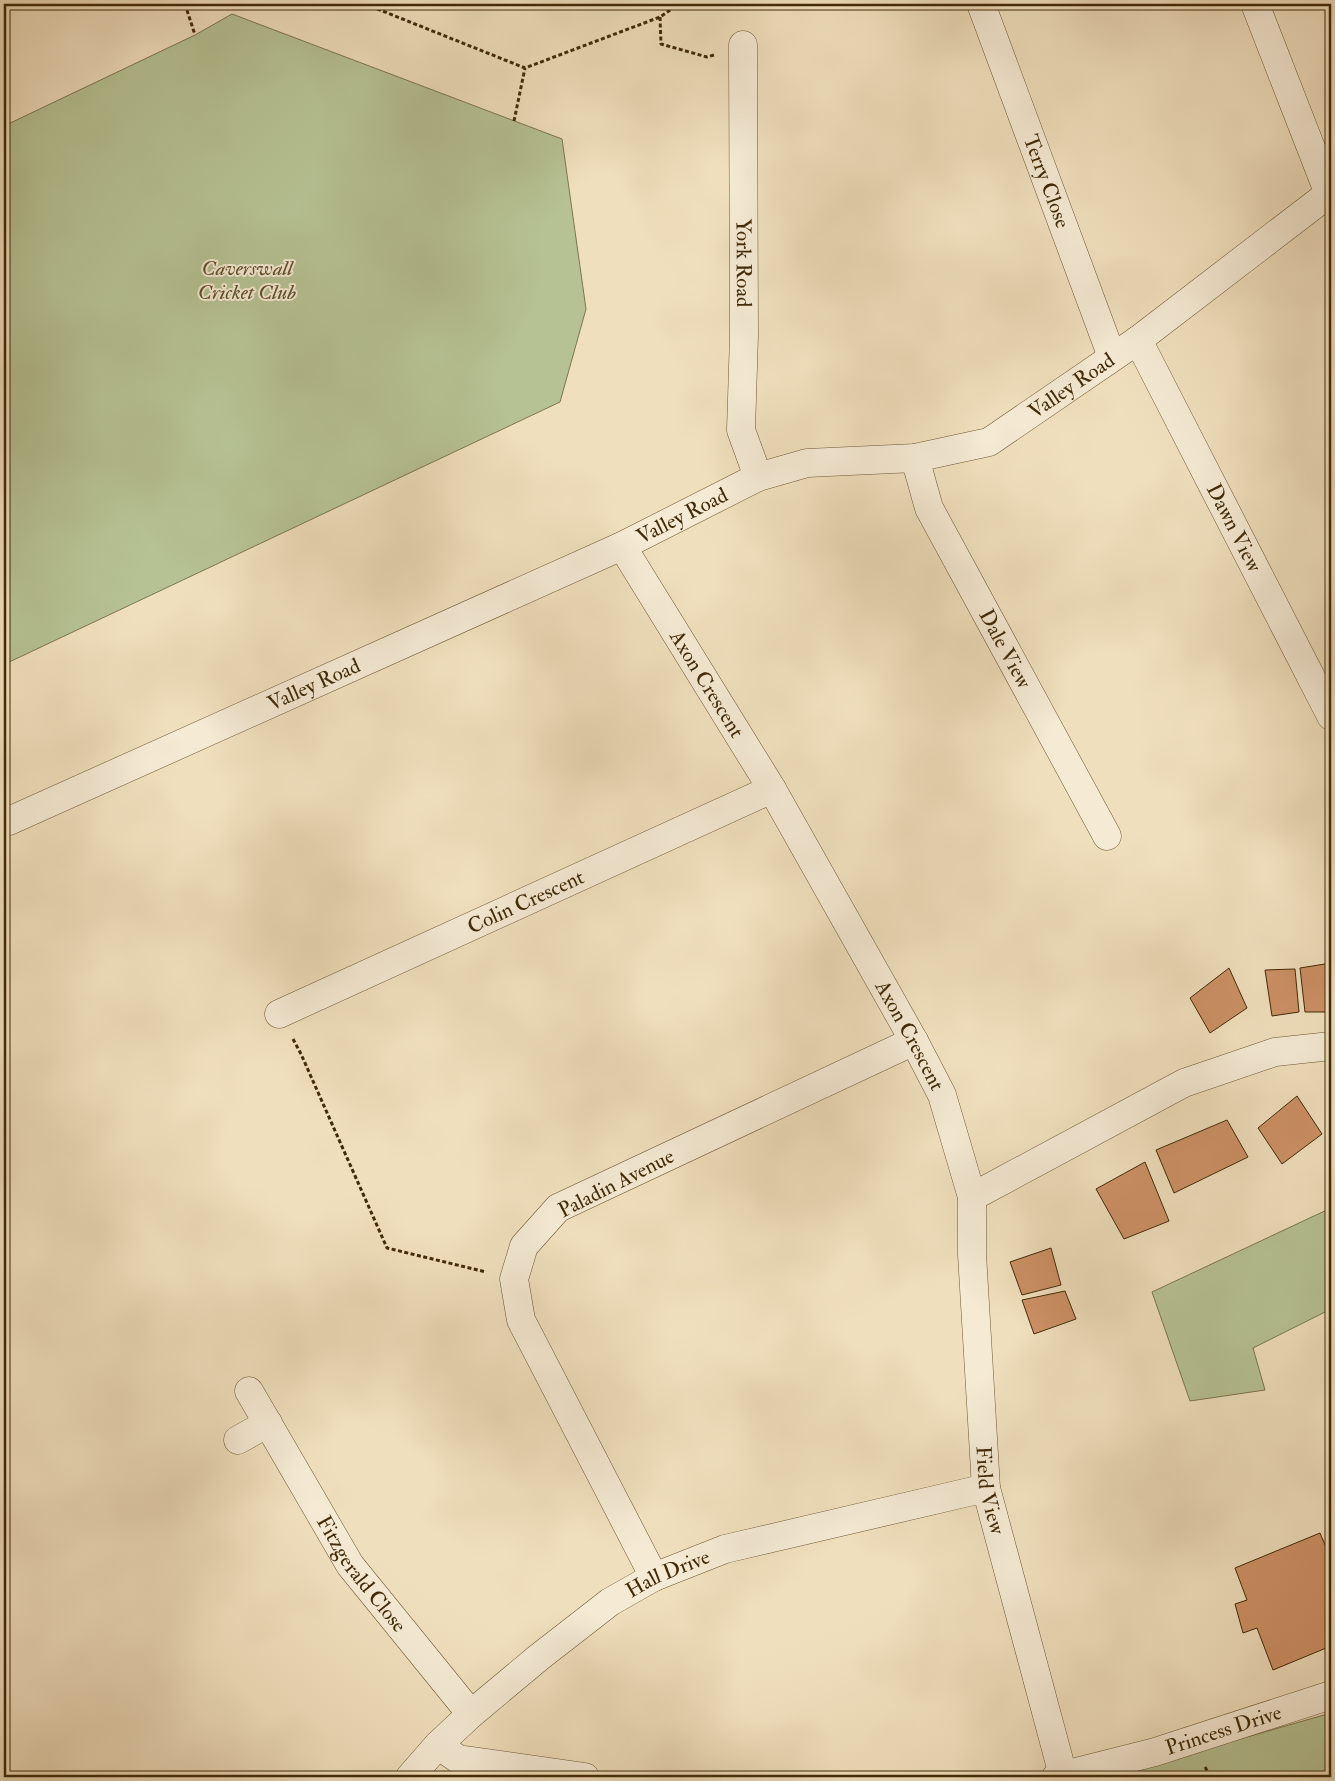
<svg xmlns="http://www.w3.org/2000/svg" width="1335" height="1781" font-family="'IM FELL Double Pica',serif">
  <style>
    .green { fill: #b6c294; stroke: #7c764e }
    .building { fill: #cd9166; stroke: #412a07 }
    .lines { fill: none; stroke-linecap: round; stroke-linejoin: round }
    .minor-casing { stroke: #6d5734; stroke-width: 29 }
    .path { stroke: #412a07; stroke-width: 3; stroke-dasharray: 4 2.5; stroke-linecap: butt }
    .minor { stroke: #f5ead4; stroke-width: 28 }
    .labels { text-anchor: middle; stroke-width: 4; stroke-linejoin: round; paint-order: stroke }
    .street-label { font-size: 21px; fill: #412a07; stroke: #f5ead4 }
    .park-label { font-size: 21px; font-style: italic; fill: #5e502a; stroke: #f5ead4 }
  </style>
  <rect width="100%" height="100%" fill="#f0dfbd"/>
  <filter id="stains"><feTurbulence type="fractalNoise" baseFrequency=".004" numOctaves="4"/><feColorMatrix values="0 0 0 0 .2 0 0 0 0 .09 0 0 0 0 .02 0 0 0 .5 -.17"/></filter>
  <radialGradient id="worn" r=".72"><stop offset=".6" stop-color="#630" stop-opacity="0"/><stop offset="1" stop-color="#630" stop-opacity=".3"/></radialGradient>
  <path class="green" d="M232 14 562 139 586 309 560 402 5 664 4 661V126L195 35Z
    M1331 1208V1309L1253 1348 1265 1390 1190 1401 1152 1292Z
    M1331 1713V1777H1107Z"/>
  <path class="building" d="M1331 963V1012H1305L1300 968Z
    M1229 968 1247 1008 1210 1033 1190 998Z
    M1295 969 1299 1012 1272 1016 1265 970Z
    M1297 1096 1322 1134 1282 1164 1258 1128Z
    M1227 1120 1248 1157 1174 1193 1156 1150Z
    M1145 1162 1169 1221 1124 1239 1096 1189Z
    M1051 1248 1061 1285 1022 1295 1010 1262Z
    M1065 1291 1076 1319 1034 1334 1022 1300Z
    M1320 1533 1331 1559V1646L1273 1670 1257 1628 1243 1633 1235 1604 1247 1600 1235 1568Z"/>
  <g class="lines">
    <defs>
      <g id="minor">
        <path id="s1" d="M981 4 1112 357"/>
        <path d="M1255 4 1329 194"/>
        <path id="s2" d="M743 45 744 335 741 430 758 477"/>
        <path id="s3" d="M1138 340 1331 716"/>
        <path id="s4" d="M915 458 929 508 1107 836"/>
        <path id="s5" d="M622 546 772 789 914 1041 942 1095 972 1197V1254L986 1488 1063 1775"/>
        <path id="s6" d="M4 821H9L622 546 758 477 807 463 915 458 989 442 1138 340 1331 192"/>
        <path id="s7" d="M279 1014 772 789"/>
        <path d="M972 1197 1184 1083 1275 1052 1331 1046"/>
        <path id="s8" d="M249 1391 350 1565 471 1714"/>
        <path d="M238 1440 268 1423"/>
        <path d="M654 1577 521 1320 514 1279 524 1246 558 1208 914 1041"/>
        <path d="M438 1745 458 1759 585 1777"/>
        <path id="s9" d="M410 1777 438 1745 471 1714 538 1658 610 1602 654 1577 725 1549 986 1488"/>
        <path id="s10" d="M1056 1777 1155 1752 1331 1695"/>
      </g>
    </defs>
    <use href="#minor" class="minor-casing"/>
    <path class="path" d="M185 4 195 35
      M365 4 525 68 660 17 679 4
      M4 7 14 4
      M660 17 661 44 707 57 714 55
      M514 121 525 68
      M293 1039 301 1054 387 1248 486 1272
      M1205 1767 1211 1777"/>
    <use href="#minor" class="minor"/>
  </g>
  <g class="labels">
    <g class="street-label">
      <text dy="7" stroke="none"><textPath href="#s1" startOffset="189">Terry Close</textPath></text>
      <text dy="7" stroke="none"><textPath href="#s2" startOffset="218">York Road</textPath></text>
      <text dy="7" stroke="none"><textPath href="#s6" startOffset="1164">Valley Road</textPath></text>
      <text dy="7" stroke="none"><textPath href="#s6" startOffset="744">Valley Road</textPath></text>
      <text dy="7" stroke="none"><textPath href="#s3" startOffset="211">Dawn View</textPath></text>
      <text dy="7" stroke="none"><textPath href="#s4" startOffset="212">Dale View</textPath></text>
      <text dy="7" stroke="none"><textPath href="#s5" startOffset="162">Axon Crescent</textPath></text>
      <text dy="7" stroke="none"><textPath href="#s6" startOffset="339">Valley Road</textPath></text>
      <text dy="7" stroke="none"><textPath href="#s7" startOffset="271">Colin Crescent</textPath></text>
      <text dy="7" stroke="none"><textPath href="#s5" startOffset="568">Axon Crescent</textPath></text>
      <text transform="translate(616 1183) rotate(-27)" y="7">Paladin Avenue</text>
      <text dy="7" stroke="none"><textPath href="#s5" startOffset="1036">Field View</textPath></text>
      <text dy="7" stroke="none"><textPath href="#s8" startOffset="215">Fitzgerald Close</textPath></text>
      <text dy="7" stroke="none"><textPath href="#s9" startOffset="331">Hall Drive</textPath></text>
      <text dy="7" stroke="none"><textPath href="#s10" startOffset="174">Princess Drive</textPath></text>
    </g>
    <g class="park-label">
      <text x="247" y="275">Caverswall<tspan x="247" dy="24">Cricket Club</tspan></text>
    </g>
  </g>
  <rect width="1335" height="1781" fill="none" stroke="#f0dfbd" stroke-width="20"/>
  <rect x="5" y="5" width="1325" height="1771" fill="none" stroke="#412a07" stroke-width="2.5"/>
  <rect x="10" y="10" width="1315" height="1761" fill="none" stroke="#412a07"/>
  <rect width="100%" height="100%" filter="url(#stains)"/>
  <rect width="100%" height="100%" fill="url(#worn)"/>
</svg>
